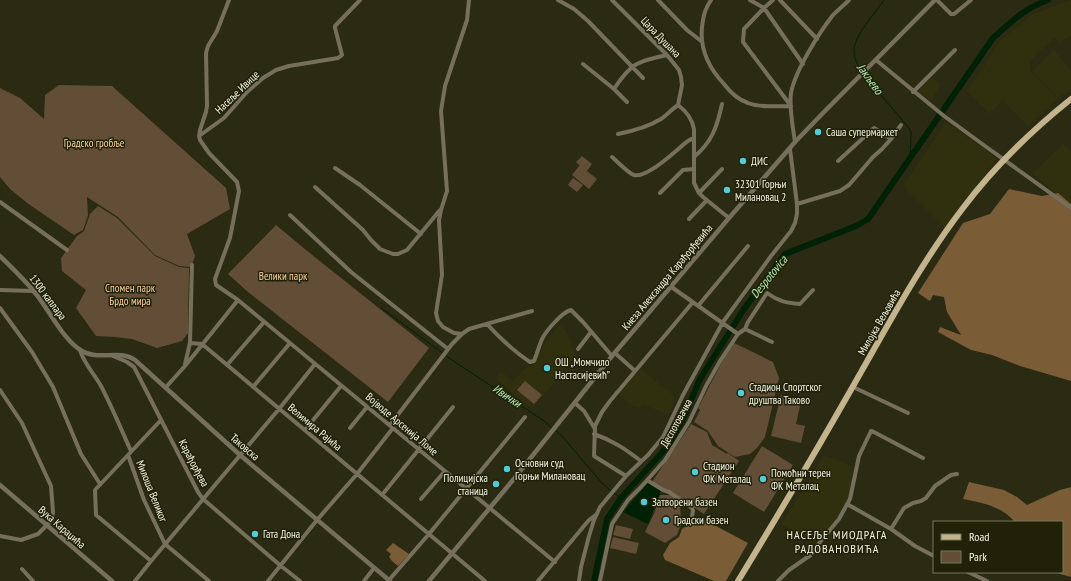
<svg xmlns="http://www.w3.org/2000/svg" width="1071" height="581" font-family="'PT Sans Narrow',sans-serif">
  <style>
    .built { fill: #30300f }
    .green { fill: #624e37 }
    .forest { fill: #7a5c37 }
    .water { fill: #002105 }
    .lines { fill: none; stroke-linecap: round; stroke-linejoin: round }
    .stream { stroke: #002105; stroke-width: 1 }
    .river { stroke: #002105; stroke-width: 6 }
    .minor { stroke: #766f5c; stroke-width: 4 }
    .tertiary { stroke: #766f5c; stroke-width: 4.5 }
    .primary { stroke: #c3b48d; stroke-width: 6 }
    .poi-dot { fill: #52ccd6; stroke: #212108; stroke-width: 1.5 }
    .labels { text-anchor: middle; stroke-width: 3; stroke-linejoin: round; paint-order: stroke }
    .street-label { font-size: 11px; fill: #f5f5e6; stroke: #212108 }
    .poi-label { font-size: 11px; fill: #f5f5e6; stroke: #212108; text-anchor: start }
    .park-label { font-size: 11px; fill: #fad2a3; stroke: #212108 }
    .water-label { font-size: 12px; font-style: italic; fill: #b3edb7; stroke: #212108 }
    .neighbourhood-label { font-size: 12px; letter-spacing: 1px; fill: #f5f5e6; stroke: #212108 }
  </style>
  <rect width="100%" height="100%" fill="#2b2a12"/>
  <path class="built" d="M1071 0V36L1060 42 1055 38 1030 61 1031 71 1058 99 1028 126 1003 101 1008 94 990 114 966 91 984 66 1004 86 984 65 994 49 1002 39 1033 14Z
    M1054 50 1071 71V89L1058 98 1032 71Z
    M931 77 941 85 931 101 919 92V89Z
    M946 122 994 156V163L945 228 903 186Z
    M1063 144 1071 151V204L1032 174Z
    M559 324 566 331 576 357 532 409 495 378 501 371 513 381 522 371 530 366 534 365 545 344Z
    M640 369 674 395 673 405 669 415 644 405 638 408 628 403 619 394Z
    M824 455 853 467 851 497 826 535 814 544 781 524 812 476Z"/>
  <path class="green" d="M59 85 112 86 226 188 230 209 187 234 195 256 192 265 189 267 179 266 155 255 118 217 87 197 88 215 83 230 74 235 27 203 10 189 0 177V88L20 98 44 119 45 95Z
    M582 156 592 164 587 171 597 179 589 189 572 175 579 166H580L576 162Z
    M573 178 583 185 577 192 568 185Z
    M98 206 117 218 155 256 179 267 189 268 188 333 182 341 157 348 132 339 115 337 96 336 76 308 86 290 62 271 61 258 77 236 84 231 90 214Z
    M276 225 306 250 429 348 388 402 248 292 228 274Z
    M734 343 773 362 779 378 765 437 757 448 750 454 735 457 718 446 708 431 694 422 700 410 698 408 727 352Z
    M525 381 542 395 534 404 517 390Z
    M781 395 792 398 791 403 800 406 796 424 805 426 801 443 771 436Z
    M691 424 707 432 712 445 727 454 728 453 739 461 704 514 666 489 663 490 652 482Z
    M762 446 793 465 764 512 733 493Z
    M660 495H672L680 501 681 525 677 535 665 543 645 532 654 514Z
    M616 525 633 529 630 539 613 535Z
    M613 537 639 543 636 554 610 548Z"/>
  <path class="forest" d="M1009 189 1042 196 1058 193 1071 204V381L1020 366 992 355 971 350 938 332 940 327 961 335 947 312 944 297 933 295 930 301 918 293 963 223 990 214Z
    M969 482 1004 490 1017 497 1027 505 1060 490 1071 487V577L1060 574 1057 572H1062V522H1015C1001 506 983 503 963 499Z
    M699 517 748 543 726 581H714L665 560 663 555 670 543 679 537 682 529Z
    M393 543 409 554 398 566 392 561 389 557 391 554 386 550Z"/>
  <path class="water" d="M648 483 661 491 648 524 623 512Z"/>
  <g class="lines">
    <path class="stream" d="M861 70C857 64 854 58 854 50 854 36 876 12 884 0
      M864 75 908 127 911 132V136L910 159
      M381 308 444 354
      M446 356 544 421 552 428
      M555 430 562 436 601 482 611 491
      M614 493 621 498"/>
    <path class="river" d="M594 581 607 519 621 498 667 447 683 419 700 379 744 309 785 254 856 226 868 219 993 38C1011 22 1025 8 1048 0"/>
    <path class="minor" d="M229 0 217 31 208 46 206 53 207 106 206 112 200 130 199 136 200 140 209 153 237 182 239 191 230 238 215 279 216 285 238 300 555 562
      M558 0 574 9 588 21 643 78
      M612 0 667 55 679 70 681 77 682 85 678 105C686 111 692 118 694 129V183L699 193 703 197 729 218
      M658 0 687 30 701 41
      M711 0C707 6 704 13 703 20 698 45 707 66 724 84 730 92 739 100 748 103 761 108 777 106 791 106
      M750 0 764 8 803 64
      M773 0 764 8 744 29 743 42 791 106
      M780 0 817 39
      M937 0 951 14H954L971 0
      M876 60 944 116 985 146 1071 208
      M583 64 614 89 627 102
      M614 89C631 63 638 61 667 55
      M913 92 955 50
      M618 134C633 131 648 127 661 119 667 115 672 109 678 105
      M199 136 224 118 247 92 263 78 276 70 289 66 338 58 342 55 335 28V26L360 0
      M795 142C793 128 789 108 791 93 795 71 819 33 833 15 838 10 844 5 849 0
      M612 157C617 161 628 173 634 175 645 178 668 158 676 151 682 146 687 140 694 138
      M694 157C712 142 717 127 722 104
      M838 161 874 128 881 132 891 139 901 125
      M335 168 360 185 421 234
      M315 187 363 230 371 240 380 249 393 254H398L407 250 440 210
      M660 193 683 170 694 169
      M699 193 722 169
      M0 202 67 250
      M797 204 840 191 849 185 873 157 882 149 891 139
      M290 215 351 272 448 349
      M689 219 707 200
      M670 286 738 334
      M0 290 33 291
      M698 306 748 246
      M0 308 32 352 53 387 81 454 100 484
      M487 324C498 336 516 353 530 362L534 361C537 354 539 346 542 339 546 331 562 312 571 310L583 322 612 356
      M745 329 772 342
      M462 334 454 333 443 327 438 321 436 313 442 275 439 220 441 210 447 191 441 111 445 86 467 20 469 0
      M190 343 202 344 485 581
      M578 349 591 332
      M80 350C83 362 95 375 101 386 112 407 121 429 131 451
      M615 353 635 371
      M113 356 127 362 134 367 198 492 203 499 281 566 300 581
      M185 364 190 343 192 265
      M227 365 264 322
      M166 387 185 366 238 300
      M253 387 290 343
      M853 387 908 413
      M0 390 22 423 51 486 53 512 52 520 38 534 21 540 0 536
      M575 403 584 411 595 429
      M161 420 128 455 144 500 165 544 209 581
      M390 425 452 344 462 334 469 329 532 311
      M350 428 367 407
      M305 430 341 386
      M594 434C614 441 625 449 641 461
      M128 455 95 490 96 515 151 561
      M626 476 594 456 595 426 602 412 610 401 693 302
      M647 480 663 490 669 492 692 508 693 511 692 516
      M382 495 453 407
      M421 499 445 471
      M847 504 891 529 915 546 934 556
      M891 529 904 508 913 503 921 501 926 498 935 486 951 475 957 474
      M22 569 33 581
      M968 572 987 581
      M389 580 429 534 525 417
      M135 581 151 561 279 409 315 364
      M268 581 317 520 357 474 393 428
      M364 581 374 568
      M538 581 589 520 597 514
      M579 581 581 567 589 536 594 520 600 507 626 476 648 455 663 437 683 395 723 322 771 256 791 231 795 223 797 214V204L790 149
      M600 581 612 524 628 500 641 487 665 460 689 422 706 386 720 361 738 334 745 329 748 322 767 293C778 301 786 303 800 304L813 290
      M778 581 789 570 812 554 820 542 839 519 850 499 859 456 871 431H872L923 458"/>
    <path class="tertiary" d="M0 256C12 268 25 280 36 294 49 310 64 341 82 351 98 361 119 349 135 360L240 455 390 581
      M0 485 112 581
      M429 581 513 480 612 356 729 218 795 142 822 114 935 0"/>
    <path class="primary" d="M738 581C777 517 815 453 852 388 887 327 920 264 963 208 994 167 1031 131 1071 99"/>
  </g>
  <g class="poi-dot">
    <circle cx="818" cy="132" r="4"/>
    <circle cx="743" cy="161" r="4"/>
    <circle cx="727" cy="190" r="4"/>
    <circle cx="547" cy="368" r="4"/>
    <circle cx="741" cy="393" r="4"/>
    <circle cx="507" cy="469" r="4"/>
    <circle cx="695" cy="472" r="4"/>
    <circle cx="763" cy="479" r="4"/>
    <circle cx="496" cy="484" r="4"/>
    <circle cx="644" cy="502" r="4"/>
    <circle cx="666" cy="520" r="4"/>
    <circle cx="255" cy="534" r="4"/>
  </g>
  <g class="labels">
    <g class="street-label">
      <text transform="translate(661 37) rotate(46)" y="4">Цара Душана</text>
      <text transform="translate(237 92) rotate(-44)" y="4">Насеље Ивице</text>
      <text transform="translate(667 277) rotate(-50)" y="4">Кнеза Александра Карађорђевића</text>
      <text transform="translate(48 297) rotate(53)" y="4">1300 каплара</text>
      <text transform="translate(879 322) rotate(-60)" y="4">Милојка Вељовића</text>
      <text transform="translate(676 423) rotate(-61)" y="4">Деспотовачка</text>
      <text transform="translate(402 424) rotate(40)" y="4">Војводе Арсенија Ломе</text>
      <text transform="translate(315 427) rotate(40)" y="4">Велимира Рајића</text>
      <text transform="translate(245 447) rotate(41)" y="4">Таковска</text>
      <text transform="translate(194 463) rotate(62)" y="4">Карађорђева</text>
      <text transform="translate(152 491) rotate(68)" y="4">Милоша Великог</text>
      <text transform="translate(62 527) rotate(41)" y="4">Вука Караџића</text>
    </g>
    <g class="poi-label">
      <text x="826" y="136">Саша супермаркет</text>
      <text x="751" y="165">ДИС</text>
      <text x="735" y="188">32301 Горњи<tspan x="735" dy="13">Милановац 2</tspan></text>
      <text x="555" y="366">ОШ „Момчило<tspan x="555" dy="13">Настасијевић”</tspan></text>
      <text x="749" y="391">Стадион Спортског<tspan x="749" dy="13">друштва Таково</tspan></text>
      <text x="515" y="467">Основни суд<tspan x="515" dy="13">Горњи Милановац</tspan></text>
      <text x="703" y="470">Стадион<tspan x="703" dy="13">ФК Металац</tspan></text>
      <text x="771" y="477">Помоћни терен<tspan x="771" dy="13">ФК Металац</tspan></text>
      <text x="488" y="482" text-anchor="end">Полицијска<tspan x="488" dy="13">станица</tspan></text>
      <text x="652" y="506">Затворени базен</text>
      <text x="674" y="524">Градски базен</text>
      <text x="263" y="538">Гата Дона</text>
    </g>
    <g class="park-label">
      <text x="94" y="147">Градско гробље</text>
      <text x="283" y="280">Велики парк</text>
      <text x="130" y="292">Спомен парк<tspan x="130" dy="13">Брдо мира</tspan></text>
    </g>
    <g class="water-label">
      <text transform="translate(870 79) rotate(54)" y="4">Јакљево</text>
      <text transform="translate(769 277) rotate(-51)" y="4">Despotovica</text>
      <text transform="translate(507 396) rotate(34)" y="4">Ивички</text>
    </g>
    <g class="neighbourhood-label">
      <text x="837" y="539">НАСЕЉЕ МИОДРАГА<tspan x="837" dy="14">РАДОВАНОВИЋА</tspan></text>
    </g>
  </g>
  <rect x="933" y="521" width="130" height="52" fill="#212108" stroke="#767661"/>
  <rect x="941" y="534" width="20" height="6" fill="#c3b48d" stroke="#767661"/>
  <text x="969" y="541" font-size="12" fill="#f5f5e6">Road</text>
  <rect x="941" y="551" width="20" height="12" fill="#624e37" stroke="#767661"/>
  <text x="969" y="561" font-size="12" fill="#f5f5e6">Park</text>
</svg>
